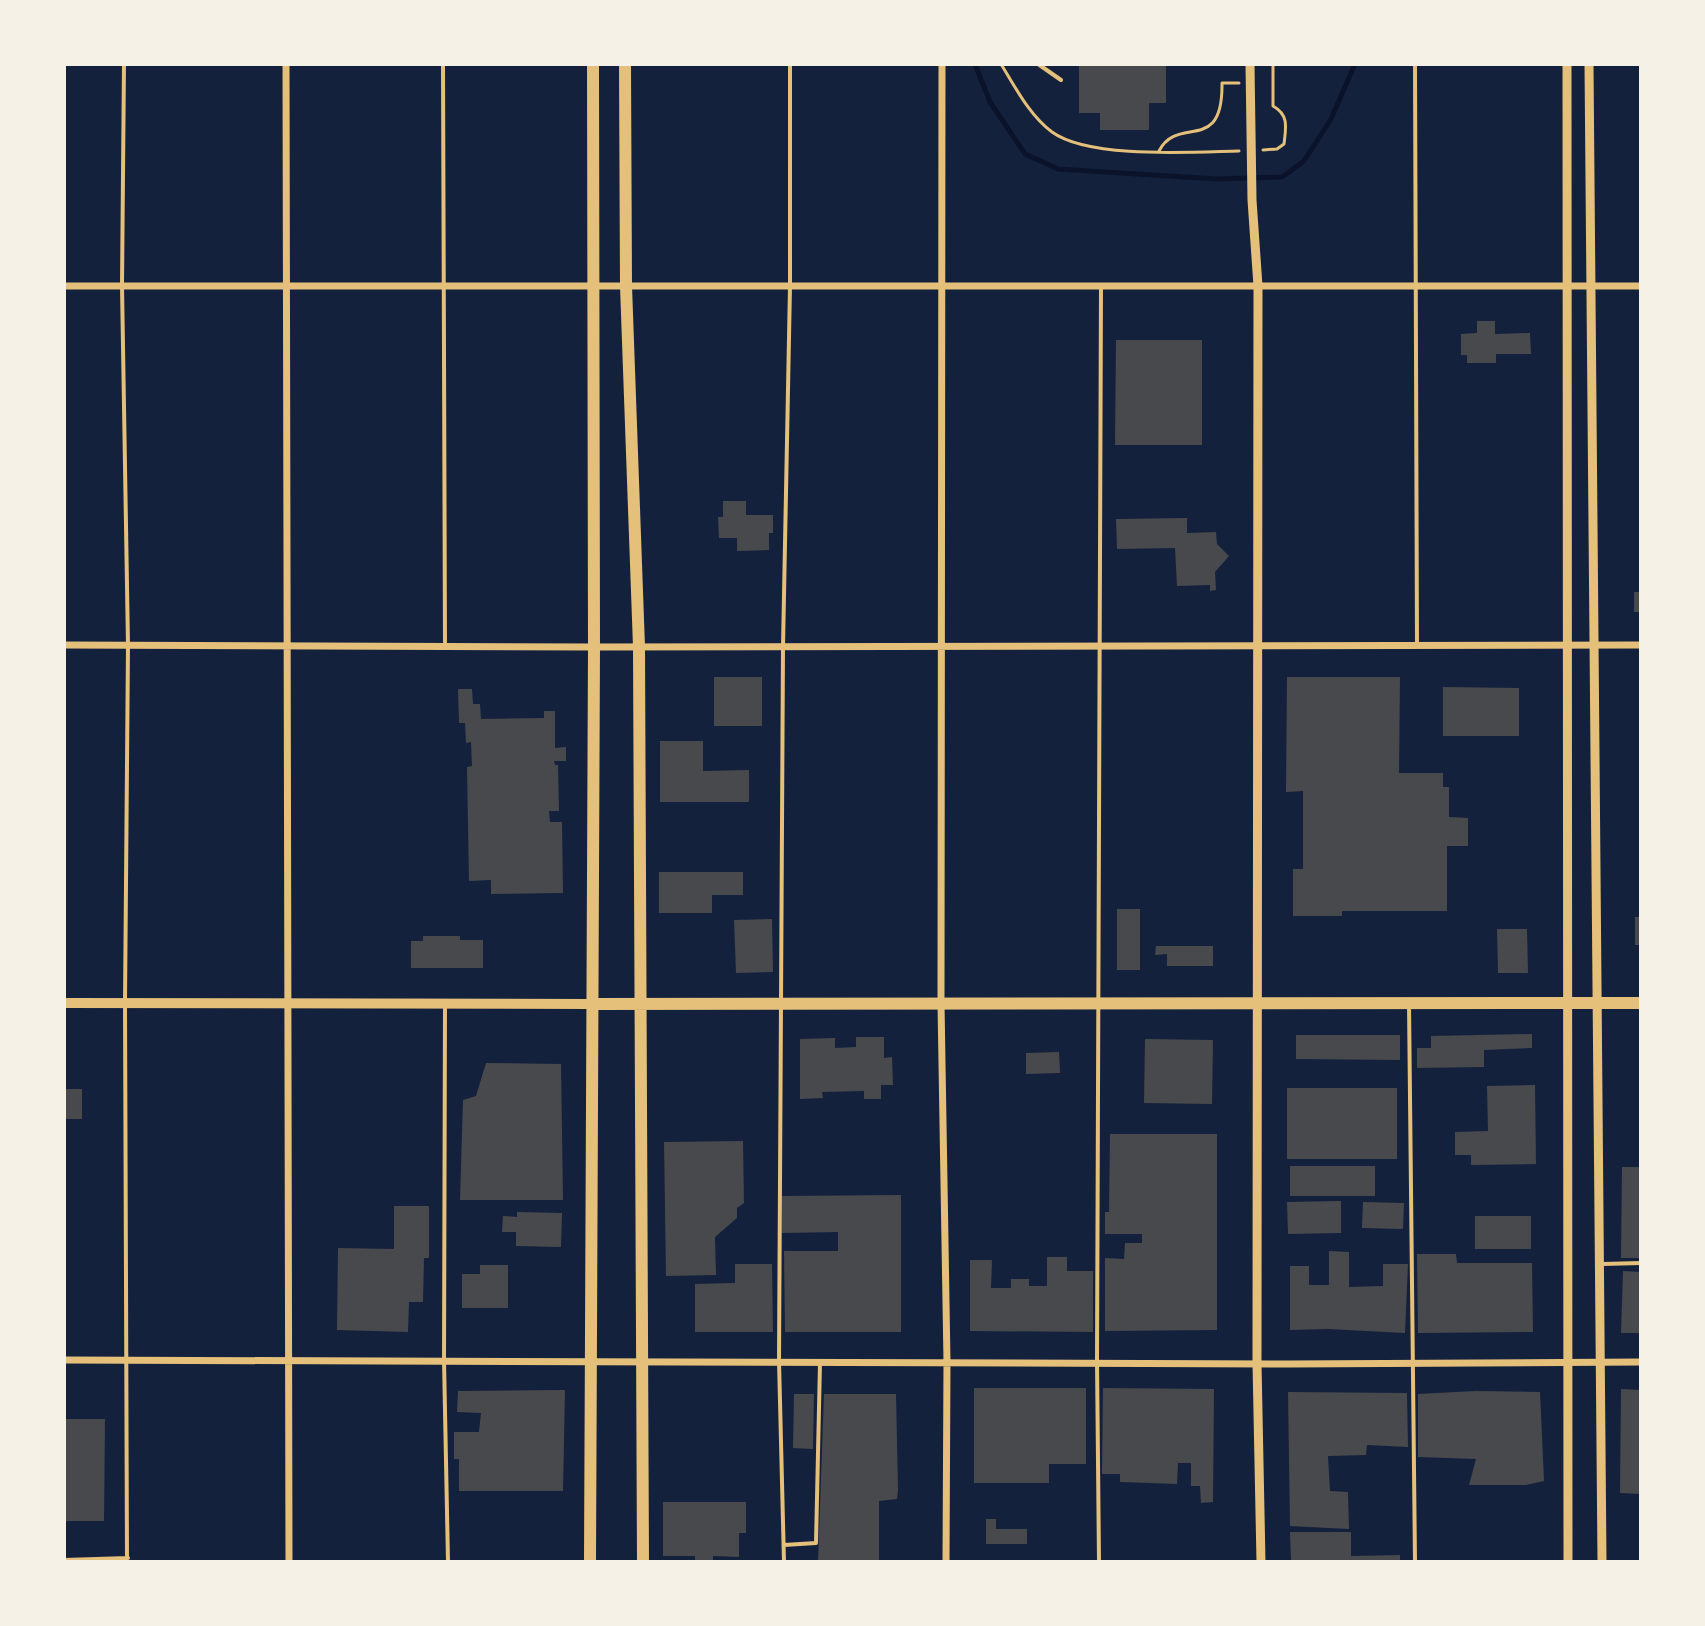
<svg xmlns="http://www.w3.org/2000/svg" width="1705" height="1626" font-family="Georgia,serif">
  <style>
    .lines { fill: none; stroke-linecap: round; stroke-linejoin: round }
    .stream { stroke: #0b132b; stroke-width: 5 }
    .building { fill: #48494c }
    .path { stroke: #e5c07b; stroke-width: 3 }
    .service { stroke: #e5c07b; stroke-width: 4 }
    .minor { stroke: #e5c07b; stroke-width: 7 }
    .tertiary { stroke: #e5c07b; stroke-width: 9 }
    .secondary { stroke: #e5c07b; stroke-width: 10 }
    .trunk { stroke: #e5c07b; stroke-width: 12 }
  </style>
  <rect width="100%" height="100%" fill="#14213d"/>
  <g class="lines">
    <path class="stream" d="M975 64 990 102 1025 154 1058 169 1216 179 1282 177 1304 161 1331 119 1355 64"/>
  </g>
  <path class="building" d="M1079 64 1166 65V103H1149V130H1100V113H1079Z
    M1477 321H1495V334L1530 333 1531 354H1496V363H1467V355H1461V334L1477 333Z
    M1116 340H1202V445H1115Z
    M723 501H746V515H773V533H769V550L737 551V538H719L718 517H723Z
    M1187 518V533L1216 532 1217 544 1229 556 1215 572 1216 590 1210 591V585L1177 586 1175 548 1117 549 1116 519Z
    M1634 592H1641V612H1634Z
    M714 677H762V726H714Z
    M1287 677H1400L1399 773H1443V787H1449V817L1468 818V846H1447V911H1342V916H1293V869H1303V791L1286 792Z
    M1443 687 1519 688V736H1443Z
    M458 689H472L473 704H480L481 719 544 718V711H555V748L566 747V761H554L555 765H558L559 811H549L550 822H562L563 893 491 894V880L469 881 467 767 472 766 471 742 466 743 465 723H459Z
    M660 741H703V771L749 770V802H660Z
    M659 872H743V895H712V913H659Z
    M1117 909H1140V970H1117Z
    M1635 917H1641V945H1635Z
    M772 919 773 972 736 973 734 920Z
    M1497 929H1527L1528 973H1498Z
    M423 936H460V940H483V968H411V941H423Z
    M1156 946H1213V966H1167V954L1155 955Z
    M1532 1034V1048L1484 1050V1067L1417 1068V1048H1431V1036Z
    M1296 1035H1400V1060L1296 1059Z
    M856 1037H884V1058L892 1057 893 1085H881V1099H864V1091L822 1092 823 1098 800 1099V1039L835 1038V1048L856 1047Z
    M1145 1039 1213 1040 1212 1104 1144 1103Z
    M1059 1052 1060 1073 1026 1074V1053Z
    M486 1063 561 1064 563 1200H460L463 1100 476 1096Z
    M1535 1085 1536 1164 1471 1165V1155H1455V1132L1488 1131 1487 1086Z
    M1287 1088H1397V1159H1287Z
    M64 1089H82V1119H64Z
    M1110 1134H1217V1330L1105 1331V1258L1124 1259 1125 1243H1142V1234H1105V1212H1109Z
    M743 1141 744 1203 737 1208V1218L715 1237 716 1275 666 1276 664 1142Z
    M1290 1166H1375V1196H1290Z
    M1622 1167H1641V1258H1621Z
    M901 1195V1332H785L784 1251H838V1232L782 1233V1196Z
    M1341 1201V1233L1288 1234 1287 1202Z
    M1363 1202 1404 1203 1403 1229 1362 1228Z
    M394 1206H429V1258H424L423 1302H409L408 1332 337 1330 338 1248 394 1249Z
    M517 1212 562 1213 561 1247 516 1246V1232H502L503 1216 517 1217Z
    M1475 1216H1531V1249H1475Z
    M1329 1251 1349 1252V1287L1383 1286V1264H1408L1405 1333 1328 1329 1290 1330V1266H1309V1285H1329Z
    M1417 1254H1456L1457 1263H1532L1533 1332 1418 1333Z
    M1047 1257H1067V1271H1093V1332L970 1331V1260H992L991 1288H1011V1279H1029V1286H1047Z
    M735 1264H772L773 1332H695V1284L735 1283Z
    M480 1265H508V1308H462V1274H480Z
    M1623 1271 1641 1272V1333H1621Z
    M974 1388H1086V1464H1049V1483H974Z
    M1103 1388 1214 1389 1213 1502 1201 1503 1200 1486H1191V1463H1178L1177 1484 1120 1482V1474H1102Z
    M1621 1389 1641 1390V1494L1620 1493Z
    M565 1390 563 1491H459V1459H454V1432H479L481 1413 457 1412 458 1391Z
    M1476 1391 1540 1392 1544 1481 1526 1485H1469L1476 1459 1418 1457V1394Z
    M1288 1392 1407 1393 1408 1447 1367 1445 1366 1455 1328 1456 1330 1491 1348 1492 1349 1529 1290 1526Z
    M794 1394H814L813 1449 793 1448Z
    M824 1394H896L898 1490 897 1499 879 1501V1562H818Z
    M64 1419H105L104 1521H64Z
    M663 1502H746V1533H739V1557L713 1556V1562H695V1556H663Z
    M986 1519H996V1529H1027V1544H986Z
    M1290 1532H1351V1556L1400 1555V1562H1291Z"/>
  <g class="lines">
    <path class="path" d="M1001 64C1015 87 1030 116 1052 132 1089 159 1192 152 1239 151
      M1263 150 1277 149 1284 144C1286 127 1289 115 1273 106V64
      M1159 151C1178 114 1223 156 1222 83H1239"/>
    <path class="service" d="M124 64 122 286 128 645 125 1003 127 1562
      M443 64 445 646
      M1038 64 1061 80
      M1415 64 1417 646
      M445 1004 444 1360 448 1562
      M1409 1004 1415 1562
      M1602 1264 1641 1263
      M784 1545 816 1543 820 1363
      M64 1560 128 1558
      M784 1562 779 1361 781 1003 783 647 790 286V64
      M1099 1562 1097 1361 1101 286"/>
    <path class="minor" d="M286 64 289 1562
      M942 64 941 1003 947 1362 946 1562
      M64 286H1641
      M64 645 594 647 1641 645
      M64 1360 1290 1364 1641 1362"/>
    <path class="tertiary" d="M1250 64 1252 200 1258 286 1257 1363 1261 1562
      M1567 64 1568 1562
      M1589 64 1602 1562"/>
    <path class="secondary" d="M64 1003 591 1004"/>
    <path class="trunk" d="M625 64 626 286 639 647 643 1562
      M591 1004 1641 1003
      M590 1562 594 647 593 64"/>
  </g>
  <rect width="1705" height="1626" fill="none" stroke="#f6f1e7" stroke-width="132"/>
</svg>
